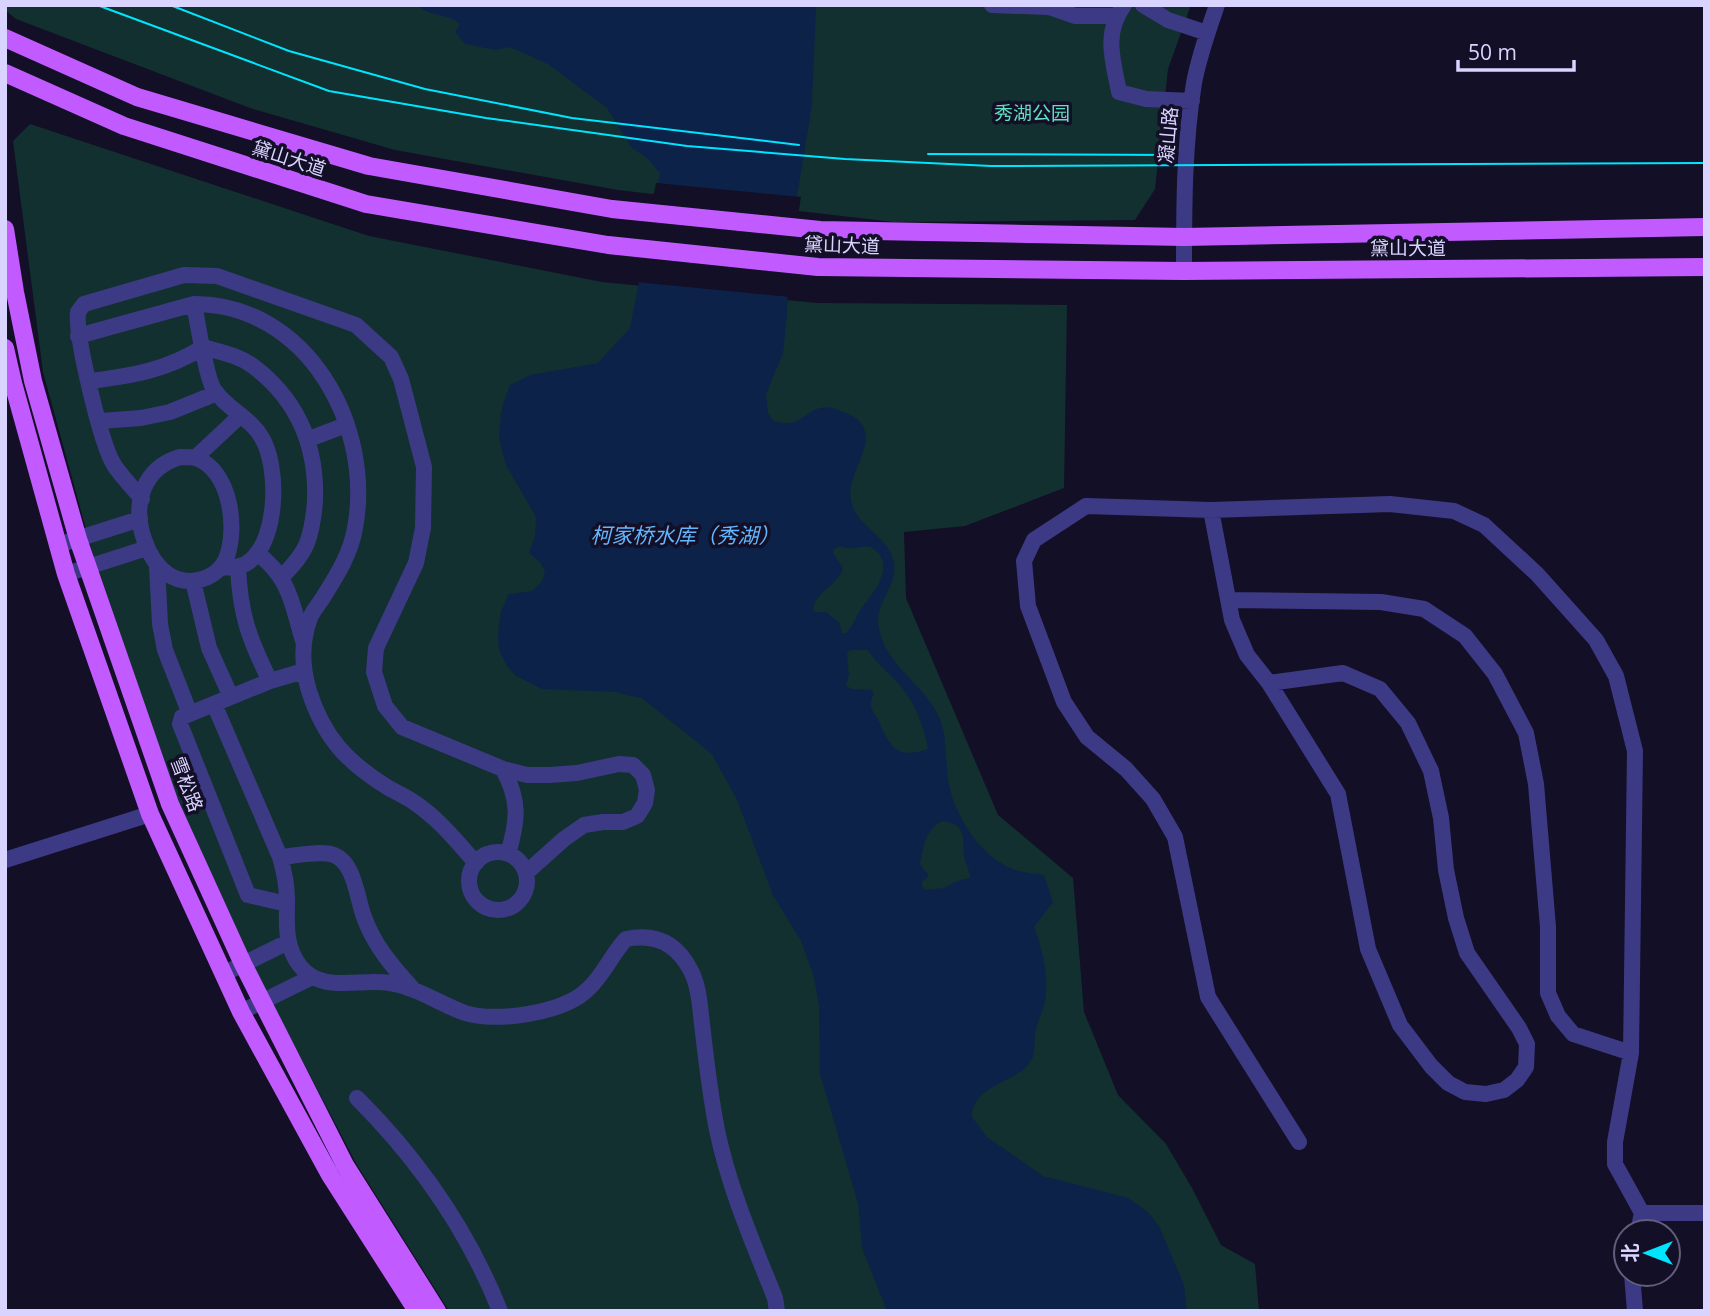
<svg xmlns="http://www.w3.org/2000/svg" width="1710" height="1316" font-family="'Open Sans','Noto Sans SC',sans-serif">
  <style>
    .green { fill: #12302f }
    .water { fill: #0c2248; fill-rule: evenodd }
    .pier { fill: #130f26 }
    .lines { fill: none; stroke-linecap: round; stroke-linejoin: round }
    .minor { stroke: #3d3a85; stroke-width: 16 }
    .major { stroke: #c25bff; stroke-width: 18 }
    .tram { stroke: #00e5ff; stroke-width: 2 }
    .labels { text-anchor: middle; stroke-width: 7; stroke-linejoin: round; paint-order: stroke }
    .park-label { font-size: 19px; fill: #5fe0c0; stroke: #130f26 }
    .street-label { font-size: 19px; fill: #d9d4ff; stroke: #130f26 }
    .water-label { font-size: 21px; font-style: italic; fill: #62b6ff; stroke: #130f26 }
  </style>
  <rect width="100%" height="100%" fill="#130f26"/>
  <path class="green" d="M5 5H1191L1168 69 1155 189 1135 220 894 222 618 190 395 150 250 108 16 19 5 10Z
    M30 124 369 236 602 282 817 303 1067 305 1064 488 965 526 904 532 906 598 998 815 1073 878 1084 1012 1118 1095 1166 1144 1192 1188 1221 1245 1255 1264 1259 1311H449L357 1165 263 986 176 797 92 551 43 372 13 141Z"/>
  <path class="water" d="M417 5H816L812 105 789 245 787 315 783 353 766 394 768 413 774 421C807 432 807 396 841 411 847 413 855 416 859 421 880 443 846 471 851 500 856 527 886 534 893 559 901 586 873 601 879 629 886 664 919 681 936 711 948 732 945 754 948 778 952 814 982 860 1018 871 1026 873 1036 874 1044 875L1053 902 1034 927C1043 950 1049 977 1045 1001 1043 1012 1037 1022 1035 1033 1034 1044 1036 1055 1029 1064 1012 1084 972 1086 972 1117L987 1137 1043 1176 1128 1198 1148 1212 1159 1226 1184 1285 1187 1311H887L862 1248 858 1203 820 1074 819 1006 814 977 801 941 773 895 737 800 712 754 643 699 616 692 542 689 516 676 507 666 499 650 498 632 501 611 509 594 532 591 542 581 545 572 540 562 529 553 535 535 536 517 506 465 499 438 501 413 505 398 510 385 530 375 598 363 630 328 660 173 647 158 632 148 607 108 548 64 510 47 496 50 465 44 455 32 460 24C446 12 434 19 417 5ZM841 546C852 553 864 542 874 549 897 567 872 594 861 609 856 617 853 626 846 633H842L839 622 826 612H815L813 610C815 591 839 585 843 568L833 553 834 549ZM853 650H868C877 665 891 674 902 688 916 705 924 727 928 749 899 759 891 749 880 724 873 709 867 710 874 693L871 690 851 689 846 685 849 675 847 655 848 651ZM943 821C966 824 963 838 964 856 965 863 970 870 970 878L957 881 944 888 926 890 922 887V882L929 876 920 864C923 848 926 827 943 821Z"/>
  <path class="pier" d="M656 183 801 197 793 246 791 297 636 282Z"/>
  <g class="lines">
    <path class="minor" d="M992 5 1049 7 1075 16H1116
      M1124 5C1103 34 1113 60 1119 92L1146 99 1192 101
      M1143 5 1168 20 1207 33
      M1184 271C1184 208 1184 144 1194 83 1199 56 1208 31 1217 5
      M194 304C198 324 205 372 213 388 225 408 250 417 262 438 279 467 278 537 251 560 243 568 231 567 220 568
      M78 336 194 304C307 304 374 426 355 528 351 553 337 575 324 596 320 603 313 610 310 618 301 642 302 668 309 691 324 738 347 762 387 787 397 793 407 797 415 803 439 819 457 842 476 863
      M90 381C131 376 168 370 203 347 220 352 238 355 253 366 298 400 317 446 315 501 314 514 312 530 307 543 302 556 291 567 282 577
      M100 421 141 418 170 412 217 393
      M309 439 346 425
      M180 457C185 457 192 457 196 458 231 471 238 529 226 559 222 568 216 573 208 577 176 590 154 569 144 539 132 504 143 468 180 457Z
      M195 458 241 415
      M142 499C133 488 122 477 114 465 101 444 75 336 78 312L84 304 184 275 217 276 356 325 391 357 401 379 424 467 423 528 416 563 376 648 374 672 385 706 402 727 503 769 527 775H549L577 773 619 764 633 765 643 775 647 790 645 803 637 816 623 822H603L584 825 564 839 526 873
      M1211 510 1232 620 1247 655 1269 683 1338 794 1368 949 1400 1025 1431 1066 1448 1083 1465 1092 1486 1094 1504 1090 1517 1080 1526 1067 1527 1044 1519 1028 1467 953 1456 918 1446 870 1441 818 1431 771 1408 723 1380 689 1343 673 1269 683
      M58 545 140 519
      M257 553C290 578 292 604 303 641
      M157 566 160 624 165 650 190 714
      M238 567C240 614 249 639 270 681
      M66 574 147 548
      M193 581 209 648 231 697
      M1229 600 1381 602 1424 609 1465 636 1495 674 1526 733 1536 784 1548 927V993L1558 1016 1573 1034 1631 1053
      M214 704 280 857C284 871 287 885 287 899 287 923 284 945 300 966 322 994 359 978 390 983 416 987 440 1004 465 1013 496 1023 563 1013 587 990 603 976 611 955 626 939 655 933 677 943 691 971 699 986 700 1007 702 1024 706 1059 710 1095 717 1130 729 1188 753 1243 775 1298L777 1311
      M503 769C520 801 518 820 508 854
      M469 881a29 29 0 1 1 58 0a29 29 0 1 1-58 0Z
      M280 857C296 856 319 850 334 855 355 863 357 899 364 917 374 945 392 966 412 988
      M5 860 150 814
      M287 904 248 895 180 724 182 717 270 681 304 671
      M223 974 288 942
      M241 1012 312 977
      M357 1098C419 1160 467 1228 500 1311
      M1299 1142 1208 997 1175 837 1153 799 1126 769 1087 737 1064 702 1028 606 1024 561 1034 540 1086 506 1211 510 1390 504 1454 511 1484 525 1537 574 1596 640 1616 676 1635 751 1631 1053 1615 1142V1164L1642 1213 1638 1232
      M1642 1213H1705
      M1632 1274 1635 1311"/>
    <path class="major" d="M5 38 137 97 369 166 612 209 820 230 1184 237 1705 227
      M5 73 124 126 366 204 608 245 818 267 1184 271 1705 267
      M5 229 15 292 33 381 78 539 170 804 243 964 345 1165 437 1311
      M5 348 13 383 66 574 150 814 241 1012 330 1175 417 1311"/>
    <path class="tram" d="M97 5 329 91 486 118 687 146 845 159 991 166 1705 163
      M170 5 289 51 425 89 572 118 799 145
      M928 154 1173 155"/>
  </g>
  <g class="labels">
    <g class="park-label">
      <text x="1032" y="120">秀湖公园</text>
    </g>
    <g class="street-label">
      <text transform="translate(1168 135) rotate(-85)" y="7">凝山路</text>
      <text transform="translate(289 158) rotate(18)" y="7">黛山大道</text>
      <text transform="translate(842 245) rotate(2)" y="7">黛山大道</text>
      <text x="1408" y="255">黛山大道</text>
      <text transform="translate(187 784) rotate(69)" y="7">雪松路</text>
    </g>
    <g class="water-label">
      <text x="685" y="543">柯家桥水库（秀湖）</text>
    </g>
  </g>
  <rect width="1710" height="1316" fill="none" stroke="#d9d4ff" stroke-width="14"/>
  <g transform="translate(1647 1253) rotate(270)"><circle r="33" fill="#130f26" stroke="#625e7d" stroke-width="2"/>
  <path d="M0-5L12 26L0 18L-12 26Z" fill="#00e5ff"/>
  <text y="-10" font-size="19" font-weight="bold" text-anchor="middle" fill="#d9d4ff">北</text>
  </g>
  <path d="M1458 60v10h116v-10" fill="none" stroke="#d9d4ff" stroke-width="3.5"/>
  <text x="1468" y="60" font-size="21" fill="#d9d4ff" stroke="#130f26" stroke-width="5" paint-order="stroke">50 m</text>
</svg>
